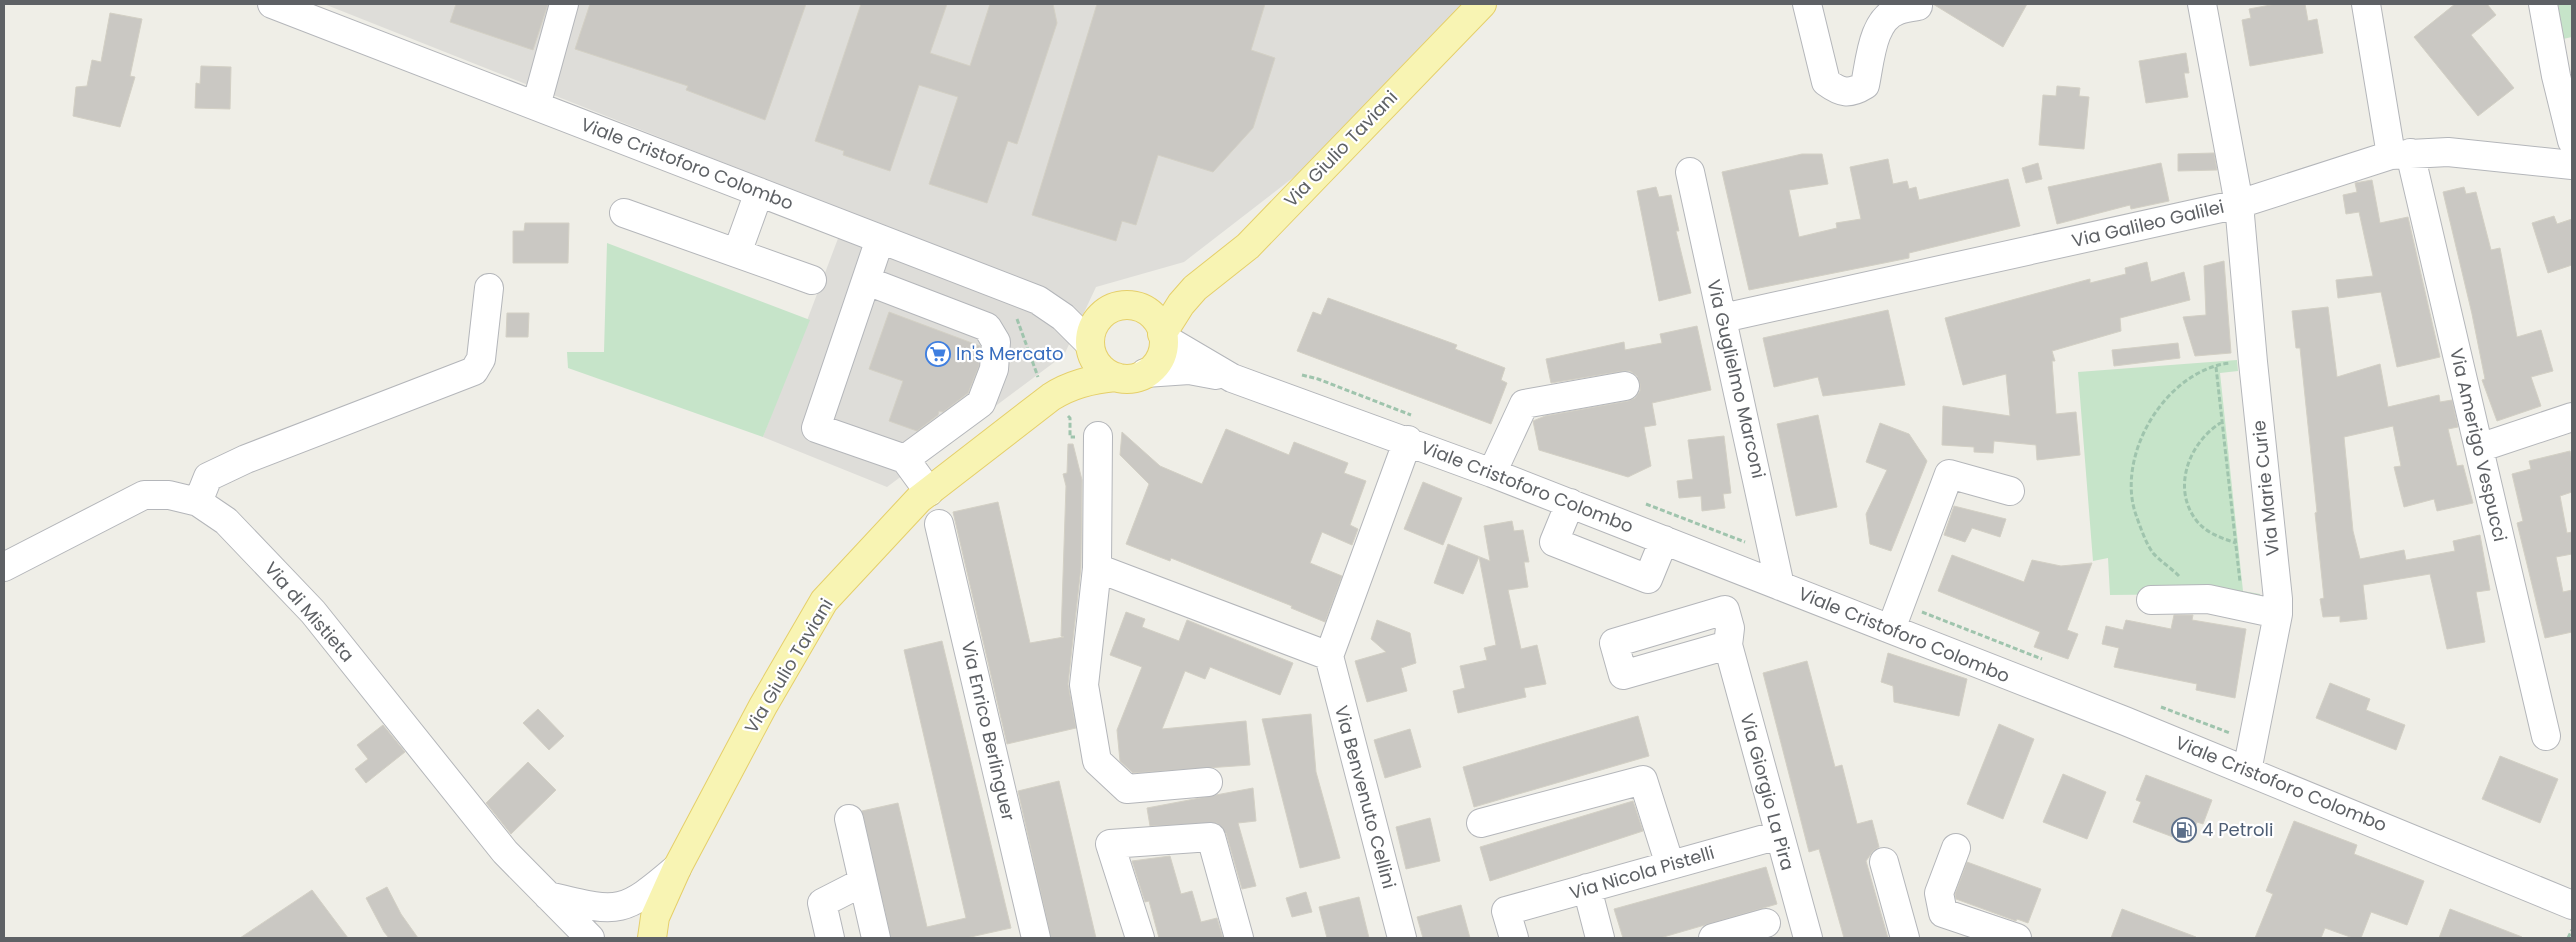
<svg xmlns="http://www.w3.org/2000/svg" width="2576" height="942" font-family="Poppins,sans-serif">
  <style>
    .industrial { fill: #deddd9 }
    .green { fill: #c6e4c9 }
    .building { fill: #cac8c3; stroke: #d3d0c5 }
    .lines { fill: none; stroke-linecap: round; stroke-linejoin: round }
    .minor-casing { stroke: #b4b6ba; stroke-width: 30 }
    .major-casing { stroke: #e5cf6a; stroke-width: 30 }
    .path { stroke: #9fc4ad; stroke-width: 3; stroke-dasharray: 5 2.5; stroke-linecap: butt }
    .minor { stroke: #fff; stroke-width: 28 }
    .major { stroke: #f8f4b3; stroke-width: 28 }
    .labels { text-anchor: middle; stroke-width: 4.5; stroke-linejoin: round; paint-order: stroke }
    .street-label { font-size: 18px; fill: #5e6165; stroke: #fff }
    .shop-label { font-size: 18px; fill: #366cbe; stroke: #fff; text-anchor: start }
    .service-label { font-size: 18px; fill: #4e5e75; stroke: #fff; text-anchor: start }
  </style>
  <rect width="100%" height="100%" fill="#efeee7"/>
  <path class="industrial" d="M324 4H1464L1312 163 1184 262 1096 287 1064 355 887 487 763 437 848 212Z"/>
  <path class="green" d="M2558 4H2572V37L2563 39Z
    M607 243 810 320 763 437 568 368 567 352H604Z
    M2237 360 2238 371 2220 373 2243 591 2260 594 2261 604 2203 594 2110 595 2108 558 2093 561 2078 372Z"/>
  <path class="building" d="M456 4H548L533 50 450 22Z
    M590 4H806L765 120 686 90 688 86 575 49Z
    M861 4H947L930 53 970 66 990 4H1053L1057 23 1017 144 1008 141 987 203 929 184 958 97 919 85 890 171 843 155 844 151 815 141Z
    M1097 4H1265L1251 50 1275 58 1253 128 1213 172 1158 155 1136 225 1122 221 1116 241 1032 215Z
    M1933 4H2027L2003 47Z
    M2276 4H2305L2308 21 2317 19 2323 53 2250 66 2242 20 2251 18 2249 9Z
    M2455 4H2487L2496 15 2471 35 2514 88 2478 116 2414 37Z
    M110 13 142 19 130 76 135 77 120 127 73 116 76 87 87 86 92 60 101 62Z
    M2186 53 2189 73H2184L2188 97 2146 103 2139 61Z
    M201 66 231 67 230 109 195 108 196 83 200 84Z
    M2057 86 2080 88 2079 96 2089 97 2084 149 2039 145 2043 95 2056 96Z
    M2214 153 2217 170 2178 171V154Z
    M1802 154H1822L1828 184 1789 190 1799 237 1837 228 1836 223 1861 219 1850 167 1888 159 1893 184 1907 181 1909 189 1916 187 1919 200 2008 179 2020 226 1909 253V258L1749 290 1722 172Z
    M2038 163 2042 179 2026 183 2022 168Z
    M2161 163 2169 201 2131 209 2130 205 2057 224 2048 187Z
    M2372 180 2380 223 2408 217 2440 357 2397 367 2381 292 2338 298 2336 280 2373 276 2359 212 2346 214 2343 195 2357 192 2355 183Z
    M1656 187 1659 197 1671 195 1679 231H1676L1691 293 1659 301 1637 191Z
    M2464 187 2466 194 2476 192 2491 250 2500 248 2517 337 2541 330 2553 371 2531 377 2541 406 2497 421 2482 380 2485 379 2472 314 2443 192Z
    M2554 216 2557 224 2572 219V265L2548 273 2532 223Z
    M525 223H569L568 263H513V231H524Z
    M2224 261 2231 353 2195 356 2183 317 2206 315 2204 266Z
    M2147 262 2151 282 2184 272 2190 300 2120 318 2121 331 2052 351 2055 361H2052L2056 414 2076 412 2080 455 2037 460 2036 445 1994 441 1993 453 1974 452V447L1942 445 1943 406 2010 416 2006 374 1963 385 1945 318 2090 279V283L2126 274 2125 268Z
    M1328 298 1457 345 1455 349 1505 368 1501 380 1507 383 1491 424 1297 351 1313 312 1321 315Z
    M2328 307 2337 377 2380 364 2388 407 2439 395 2440 402 2452 400 2458 427 2448 429 2457 466 2463 465 2473 503 2437 511 2434 499 2404 507 2394 467 2401 466 2393 426 2344 437 2353 531 2360 559 2404 550 2406 560 2455 551 2453 541 2480 535 2490 590 2476 592 2485 642 2447 649 2430 574 2363 585 2367 619 2340 622V616L2323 617 2320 599 2324 598 2315 513 2317 512 2300 348H2296L2292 311Z
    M1888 310 1905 385 1823 396 1818 377 1774 387 1763 338Z
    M889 312 980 346 979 366 968 393 943 412 939 411 938 415 917 431 889 421 903 381 869 369Z
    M507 313H529L528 337H506Z
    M1697 326 1711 390 1652 403 1656 425 1644 427 1651 466 1628 477 1539 450 1533 421 1545 416 1628 401 1635 398 1640 391V384L1637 376 1630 371H1623L1551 383 1546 359 1624 342 1625 350 1662 343 1660 334Z
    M2178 343 2180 358 2114 366 2112 350Z
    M1818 415 1837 507 1796 516 1777 424Z
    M1880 423 1909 434 1927 461 1891 551 1870 544 1866 514 1887 470 1866 462Z
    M1226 429 1289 455 1294 442 1348 463 1344 473 1366 481 1350 525 1358 529 1352 545 1322 532 1310 563 1342 576 1325 622 1291 608 1292 606 1171 558 1170 561 1126 544 1149 484 1120 455 1122 432 1160 466 1202 484Z
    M1724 436 1731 493 1723 494 1725 508 1702 511 1701 496 1679 498 1677 481 1693 479 1688 440Z
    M1068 444H1073L1082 480 1081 567 1068 684 1076 728 1007 744 953 512 998 502 1030 643 1064 637 1061 636 1066 486 1063 474 1067 473Z
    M2570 451 2572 461V492L2560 496 2567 533 2572 532V554L2556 557 2563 592 2572 590V632L2545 638 2517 523 2523 521 2512 474 2531 469 2529 461Z
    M1423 482 1462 498 1443 545 1404 529Z
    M1954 506 2006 519 2000 537 1972 528 1965 542 1944 535Z
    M1512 521 1514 531 1523 530 1529 562H1524L1528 587 1508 590 1521 649 1537 645 1546 684 1524 688 1526 697 1458 713 1453 691 1465 688 1460 666 1487 660 1484 648 1496 645 1479 557 1463 594 1434 583 1448 544 1490 561 1484 526Z
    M1952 555 2024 582 2032 560 2061 566 2092 563 2067 630 2078 634 2068 659 2034 647 2040 632 1938 591Z
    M1126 612 1145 619 1142 627 1179 641 1187 620 1293 663 1280 695 1210 667 1205 679 1185 671 1162 729 1246 721 1250 765 1133 773 1120 761 1117 730 1142 667 1110 655Z
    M2174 615H2193L2192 620 2246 629 2235 698 2196 690 2197 684 2114 667 2119 648 2102 644 2106 626 2123 630 2126 620 2171 629Z
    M1377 620 1410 633 1416 663 1401 668 1407 691 1367 702 1355 661 1386 652 1371 639Z
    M942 641 1011 928 966 938H891L862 811 898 803 927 927 966 918 904 650Z
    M1888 653 1967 679 1959 716 1894 702 1893 686 1881 682Z
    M1807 661 1835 767 1842 765 1857 824 1872 820 1879 847 1873 851 1866 861 1888 938H1844L1819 849 1809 852 1763 673Z
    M2330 683 2370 699 2366 710 2405 725 2396 750 2316 718Z
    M538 709 564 736 549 750 523 723Z
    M1311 714 1316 772 1340 858 1300 868 1262 719Z
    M1638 716 1649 756 1474 807 1463 767Z
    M1999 724 2034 739 2003 819 1967 804Z
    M383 725 405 752 366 783 355 769 368 759 357 745Z
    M1410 729 1421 767 1385 778 1374 740Z
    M2500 756 2558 779 2540 823 2482 799Z
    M528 762 556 790 511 834 486 803Z
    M2063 774 2106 792 2087 839 2043 822Z
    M2146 775 2212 800 2203 824 2197 822 2189 843 2133 822 2141 802 2136 800Z
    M1059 781 1096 938H1051L1018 791Z
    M1253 788 1256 821 1238 823 1256 886 1242 889 1226 833 1217 823 1150 826 1147 808Z
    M1633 801 1643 831 1490 881 1480 847Z
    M1430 818 1440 861 1406 869 1396 827Z
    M2294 821 2357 845 2354 854 2424 881 2407 925 2371 912 2361 938H2353L2325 928 2321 938H2255L2273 894 2266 891Z
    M1170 856 1181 894 1192 891 1201 922 1217 918 1223 938H1159L1149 901 1145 902 1132 861Z
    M1967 862 2041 889 2028 923 2017 919 2016 921 1956 899 1955 894Z
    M1766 867 1777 904 1660 938H1623L1614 909Z
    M387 887 401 914 418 938H389L384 932 366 898Z
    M312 890 348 938H240Z
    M1306 892 1312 912 1292 917 1286 898Z
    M1359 897 1369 938H1327L1319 907Z
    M1461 905 1470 938H1423L1417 917Z
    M2122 909 2196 937V938H2111Z
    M2450 909 2522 937V938H2439Z"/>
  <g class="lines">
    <defs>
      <path id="minor" d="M272 4 1038 300 1063 317 1090 344
        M1807 4 1826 82C1841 93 1849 95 1865 85 1870 62 1872 18 1899 10 1905 8 1912 7 1918 6
        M2202 4 2239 204 2253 362 2278 599V614L2247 771
        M2366 4 2391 155
        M2543 4 2556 76 2572 141
        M536 106 564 4
        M2410 153 2546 736
        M1690 172 1780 586
        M624 213 812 280
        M737 253 759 192
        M867 281 987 327 996 342 994 369 981 403 905 459 816 428 880 239
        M1723 318 2239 204 2391 155 2448 152 2572 165
        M1164 338 1232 378 1492 473 2125 721 2572 905
        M1145 373 1189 370 1216 375
        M1098 436 1097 568 1084 685 1097 761 1127 789 1208 782
        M2479 448 2572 417
        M905 459 929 492
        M1492 473 1524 404 1625 386
        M198 502 208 477 246 459 474 371 481 359 489 288
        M1570 503 1554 542 1648 579 1664 540
        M939 524 1036 938
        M4 567 144 495H169L198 502 226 521 313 612 505 852 590 938
        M1097 568 1329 656
        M2151 600 2208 599 2278 614
        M1891 629 1949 474 2010 491
        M1728 645 1623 675 1614 643 1725 610 1730 628 1728 645 1808 938
        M849 819 876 938
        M1481 823 1643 780 1670 865
        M1956 848 1939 893 1943 913 2017 938
        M1884 862 1905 938
        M1587 888 1600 938
        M548 896C619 913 621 916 677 868
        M830 938 822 903 863 882
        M1140 938 1110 844 1211 837 1239 938
        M1402 938 1329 656 1408 440
        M1514 938 1506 911 1779 835
        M1713 938 1766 923"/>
      <path id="major" d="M1090 342a37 37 0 1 1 74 0a37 37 0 1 1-74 0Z
        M1162 334 1181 304 1195 288 1248 246 1482 4
        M652 938 655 917 677 868 763 706 824 601 919 499 1051 397C1071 384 1092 379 1116 377"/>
    </defs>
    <use href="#minor" class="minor-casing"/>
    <use href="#major" class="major-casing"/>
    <path class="path" d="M1017 319 1038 377
      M2216 367 2240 582
      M1302 375 1318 379 1411 415
      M1068 416 1070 418V437H1075
      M2222 422C2190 441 2171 487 2196 520 2206 533 2221 538 2236 543
      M1646 504 1745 542
      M2179 576C2171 568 2160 561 2153 553 2146 544 2140 526 2136 515 2115 455 2166 370 2230 363
      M1922 612 2042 659
      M2161 707 2230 733
      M2568 938 2572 930"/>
    <use href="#minor" class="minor"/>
    <use href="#major" class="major"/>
  </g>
  <defs>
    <symbol id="supermarket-ring" viewBox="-11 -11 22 22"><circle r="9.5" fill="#fff" stroke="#3f7fe0" stroke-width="1.5"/><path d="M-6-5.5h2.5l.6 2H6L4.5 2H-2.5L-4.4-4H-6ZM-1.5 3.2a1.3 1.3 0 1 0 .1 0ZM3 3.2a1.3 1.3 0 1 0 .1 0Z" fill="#3f7fe0"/></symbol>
    <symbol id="fuel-ring" viewBox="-11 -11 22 22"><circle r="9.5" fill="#fff" stroke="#5c6f8a" stroke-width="1.5"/><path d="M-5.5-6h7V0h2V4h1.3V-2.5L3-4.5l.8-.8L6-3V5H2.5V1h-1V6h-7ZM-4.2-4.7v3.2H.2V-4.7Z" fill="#5c6f8a"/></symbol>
  </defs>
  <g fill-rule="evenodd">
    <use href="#supermarket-ring" x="924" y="340" width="28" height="28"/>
    <use href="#fuel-ring" x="2170" y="816" width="28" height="28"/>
  </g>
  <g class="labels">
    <g class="street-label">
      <text transform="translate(1341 149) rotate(-46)" y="6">Via Giulio Taviani</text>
      <text transform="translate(687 164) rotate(21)" y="6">Viale Cristoforo Colombo</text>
      <text transform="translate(2148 224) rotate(-13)" y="6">Via Galileo Galilei</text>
      <text transform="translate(1736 379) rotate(77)" y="6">Via Guglielmo Marconi</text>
      <text transform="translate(2478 445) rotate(77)" y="6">Via Amerigo Vespucci</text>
      <text transform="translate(1527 487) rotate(21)" y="6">Viale Cristoforo Colombo</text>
      <text transform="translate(2266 488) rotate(-96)" y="6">Via Marie Curie</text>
      <text transform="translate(309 612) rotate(49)" y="6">Via di Mistieta</text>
      <text transform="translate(1904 635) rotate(22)" y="6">Viale Cristoforo Colombo</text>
      <text transform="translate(789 666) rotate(-59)" y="6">Via Giulio Taviani</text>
      <text transform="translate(988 731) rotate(77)" y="6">Via Enrico Berlinguer</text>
      <text transform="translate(2281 784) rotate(22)" y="6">Viale Cristoforo Colombo</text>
      <text transform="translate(1767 792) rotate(75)" y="6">Via Giorgio La Pira</text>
      <text transform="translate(1365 797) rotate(75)" y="6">Via Benvenuto Cellini</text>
      <text transform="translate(1642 873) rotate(-16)" y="6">Via Nicola Pistelli</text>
    </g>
    <g class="shop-label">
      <text x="956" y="360">In's Mercato</text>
    </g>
    <g class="service-label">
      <text x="2202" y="836">4 Petroli</text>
    </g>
  </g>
  <rect width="2576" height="942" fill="none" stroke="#5e6165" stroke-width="10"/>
</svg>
